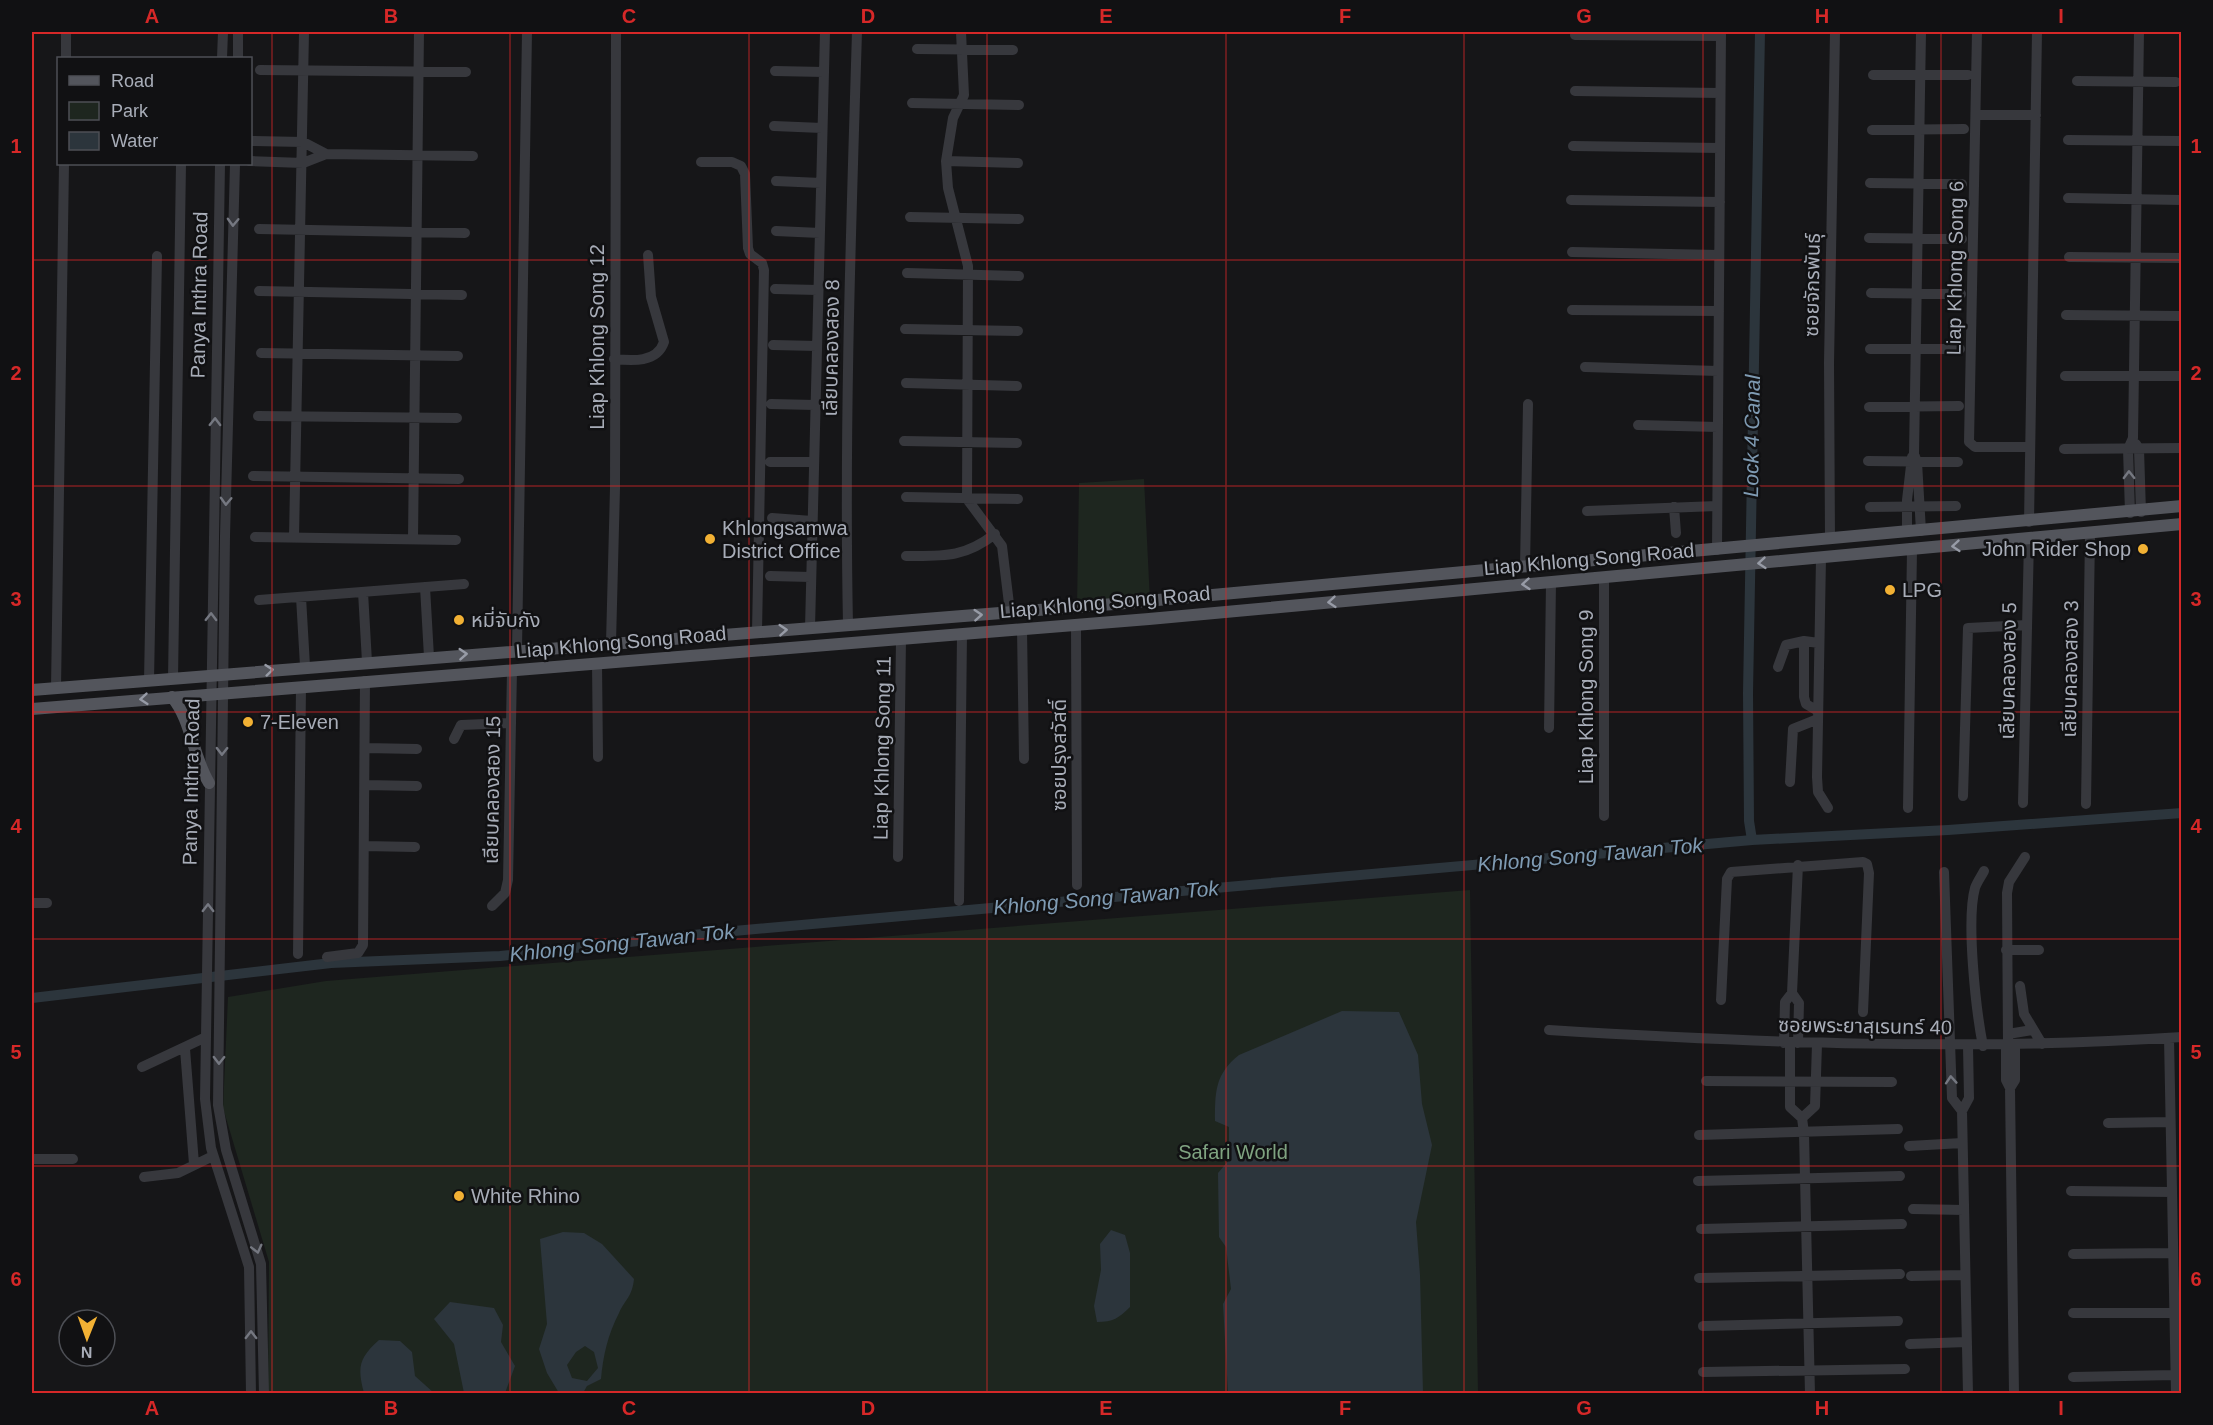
<svg xmlns="http://www.w3.org/2000/svg" width="2213" height="1425" font-family="Helvetica,'Noto Sans Thai',sans-serif">
  <style>
    .green { fill: #1e261f }
    .water { fill: #2c353c; fill-rule: evenodd }
    .lines { fill: none; stroke-linecap: round; stroke-linejoin: round }
    .canal { stroke: #2c353c; stroke-width: 10 }
    .minor { stroke: #37383d; stroke-width: 10 }
    .major { stroke: #53555c; stroke-width: 12 }
    .oneway { stroke: #757881 }
    .oneway2 { stroke: #979ba6 }
    .grid { fill: none; stroke: #d62828; stroke-width: 1.5; stroke-opacity: 0.55 }
    .poi-dot { fill: #f2b134; stroke: #111113; stroke-width: 2 }
    .labels { text-anchor: middle; stroke-width: 5; stroke-linejoin: round; paint-order: stroke }
    .street-label { font-size: 20px; fill: #a8adb8; stroke: #111113 }
    .poi-label { font-size: 20px; fill: #a8adb8; stroke: #111113; text-anchor: start }
    .park-label { font-size: 20px; fill: #7fa381; stroke: #111113 }
    .water-label { font-size: 21px; font-style: italic; fill: #7f9bb3; stroke: #111113 }
    .neatline { fill: none; stroke: #d62828; stroke-width: 2 }
    .grid-label { font-size: 20px; text-anchor: middle; font-weight: bold; fill: #d62828 }
  </style>
  <rect width="100%" height="100%" fill="#161618"/>
  <path class="green" d="M1144 479 1150 601 1077 607 1079 483Z
    M1470 890 1478 1393H268L269 1262 223 1108 228 997 326 981Z"/>
  <path class="water" d="M1342 1011 1399 1012 1418 1055 1422 1104 1432 1145 1416 1222 1420 1275 1423 1393H1226H1228L1223 1304 1231 1289 1226 1247 1219 1237 1218 1173 1229 1160V1127L1215 1121C1215 1092 1215 1074 1239 1055Z
    M1111 1230 1125 1235 1130 1253V1307C1119 1318 1113 1322 1097 1322L1094 1306 1101 1270 1100 1244Z
    M563 1232 584 1233 602 1244 634 1279C632 1297 626 1298 619 1313 608 1334 603 1356 601 1379L587 1386 583 1393H559L547 1373 539 1349 547 1324 540 1239ZM585 1346 594 1352 598 1368 587 1381 572 1378 567 1365 576 1352Z
    M450 1302 494 1308 503 1325 501 1342 515 1366 505 1393H464L454 1344 434 1319Z
    M379 1340 400 1341 412 1352 415 1376 434 1393H364C357 1367 359 1358 379 1340Z"/>
  <g class="lines">
    <path class="canal" d="M1752 840 1749 821 1748 693 1760 32
      M32 998 331 963 500 956 712 933 1752 840 1948 830 2182 813"/>
    <path class="minor" d="M961 32 964 95 953 118 946 161 948 188 968 266 967 499 1002 546 1010 612
      M1921 32 1914 454 1917 462 1921 531
      M1977 32 1969 442 1975 447H2030
      M1575 35 1721 36
      M917 49 1013 50
      M66 58V32
      M222 58 223 32
      M238 58V32
      M260 70 466 72
      M775 71 824 72
      M1873 75H1968
      M2077 81 2176 82
      M1575 91 1720 93
      M912 103 1019 105
      M1976 115H2036
      M774 126 822 128
      M1872 130 1964 129
      M2068 140 2182 141
      M250 141 303 142 326 154
      M1573 146 1720 148
      M250 161 303 163 326 154 473 156
      M946 161 1018 163
      M701 162H732L741 166 745 174 748 248 750 254 762 263 764 270 757 632
      M220 164 205 1099 211 1148 249 1267 251 1394
      M235 164 225 536 218 1105 226 1150 261 1264 264 1394
      M776 181 821 183
      M1870 183 1962 184
      M2068 198 2182 200
      M1571 200 1720 202
      M910 217 1019 219
      M259 229 465 233
      M776 231 820 233
      M1869 238 1962 239
      M1572 252 1719 255
      M2069 257 2182 258
      M907 273 1019 276
      M775 289 818 290
      M259 291 462 295
      M1871 293 1961 294
      M1572 310 1719 311
      M2066 315 2181 316
      M905 329 1018 331
      M773 345 817 346
      M1870 349H1960
      M261 353 458 356
      M614 359C632 361 657 363 664 342L651 297 648 255
      M1585 367 1718 371
      M2065 376H2179
      M906 383 1017 386
      M771 404 815 405
      M1869 407 1959 406
      M258 416 457 418
      M1638 425 1718 427
      M904 441 1017 443
      M2136 444 2139 449 2141 512
      M2064 449 2182 448
      M1868 461 1958 462
      M770 462H814
      M253 476 459 479
      M906 497 1018 499
      M1674 507 1676 533
      M1870 507 1956 506
      M1587 511 1717 506
      M2130 513 2128 449 2133 438 2139 32
      M772 518 812 521
      M2029 522 2037 32
      M1907 532V500L1912 457
      M255 537 456 540
      M294 537 304 32
      M413 538 419 32
      M1830 539 1829 363 1835 32
      M1717 550 1721 32
      M906 556C943 556 964 558 995 534
      M1821 558 1817 777 1818 792 1828 808
      M1525 567 1528 404
      M770 576 811 577
      M425 587 429 657
      M363 592 367 662
      M301 597 305 666
      M259 600 464 584
      M848 625C844 427 851 229 857 32
      M1076 625 1077 885
      M810 628 825 32
      M1022 629 1024 759
      M611 643 615 488 616 32
      M517 650 527 32
      M597 663 598 757
      M1778 667 1786 645 1804 641
      M173 679 181 164
      M149 681 157 256
      M56 688 64 164
      M1818 711 1806 704 1804 697V641L1819 643
      M1549 728 1551 582
      M454 739 461 725 511 723
      M365 748 417 749
      M1790 782 1793 729 1818 719
      M365 785 417 786
      M1963 796 1968 628 2027 625
      M2023 803 2029 540
      M2086 804 2090 534
      M1908 808 1912 550
      M1604 816V577
      M364 846 415 847
      M898 857 901 639
      M1944 872 1952 1098 1962 1111
      M959 901 962 634
      M32 903H47
      M492 906 505 893 508 880 512 670
      M2006 950H2039
      M298 954 301 687
      M327 957 358 953 363 945 365 681
      M2020 986 2024 1014 2042 1044
      M1792 993 1799 1003 1798 1043
      M1721 1000 1727 879 1731 872 1863 862 1867 864 1869 873 1863 1012
      M1549 1030C1760 1043 1970 1051 2182 1037
      M2008 1034 2032 1030
      M2169 1038 2176 1394
      M1784 1043 1785 1002 1792 993 1798 865
      M1790 1043V1107L1802 1118 1804 1133 1810 1394
      M2006 1045V1080L2010 1088 2014 1394
      M2008 1045 2007 893 2009 882 2025 857
      M1968 1046 1969 1098 1962 1111 1968 1394
      M1983 1046C1976 1011 1966 920 1975 888 1977 882 1981 877 1984 871
      M185 1049 194 1164
      M142 1067 206 1037
      M1706 1081 1892 1082
      M2010 1088 2015 1080V1045
      M1802 1118 1815 1106 1817 1044
      M2108 1123 2170 1122
      M1699 1135 1898 1129
      M1909 1146 1962 1143
      M32 1159H73
      M144 1177 178 1173 213 1156
      M1698 1181 1900 1176
      M2071 1191 2172 1192
      M1913 1209 1964 1210
      M1701 1229 1902 1224
      M2073 1254 2173 1253
      M1911 1276 1964 1275
      M1699 1278 1900 1274
      M2073 1313H2174
      M1703 1326 1898 1321
      M1910 1344 1967 1342
      M1703 1372 1905 1369
      M2073 1377 2175 1375"/>
    <path class="major" d="M32 690 1114 604 2182 506
      M172 697C192 721 192 755 209 783
      M32 709 1149 619 2182 524"/>
  </g>
  <defs><path id="oneway-chevron" d="M-2-3.5L2.5 0L-2 3.5" fill="none" stroke-width="1.6" stroke-linecap="round" stroke-linejoin="round" transform="scale(1.5)"/></defs>
  <g class="oneway">
    <use href="#oneway-chevron" transform="translate(233 222) rotate(92)"/>
    <use href="#oneway-chevron" transform="translate(215 422) rotate(-89)"/>
    <use href="#oneway-chevron" transform="translate(2129 475) rotate(-91)"/>
    <use href="#oneway-chevron" transform="translate(226 501) rotate(92)"/>
    <use href="#oneway-chevron" transform="translate(211 617) rotate(-89)"/>
    <use href="#oneway-chevron" transform="translate(222 751) rotate(91)"/>
    <use href="#oneway-chevron" transform="translate(208 908) rotate(-90)"/>
    <use href="#oneway-chevron" transform="translate(219 1060) rotate(91)"/>
    <use href="#oneway-chevron" transform="translate(1951 1080) rotate(-94)"/>
    <use href="#oneway-chevron" transform="translate(257 1249) rotate(76)"/>
    <use href="#oneway-chevron" transform="translate(251 1335) rotate(-90)"/>
  </g>
  <g class="oneway2">
    <use href="#oneway-chevron" transform="translate(1956 546) rotate(175)"/>
    <use href="#oneway-chevron" transform="translate(1762 563) rotate(175)"/>
    <use href="#oneway-chevron" transform="translate(1526 584) rotate(175)"/>
    <use href="#oneway-chevron" transform="translate(1332 602) rotate(175)"/>
    <use href="#oneway-chevron" transform="translate(978 615) rotate(-4)"/>
    <use href="#oneway-chevron" transform="translate(783 630) rotate(-4)"/>
    <use href="#oneway-chevron" transform="translate(463 654) rotate(-4)"/>
    <use href="#oneway-chevron" transform="translate(269 670) rotate(-6)"/>
    <use href="#oneway-chevron" transform="translate(144 699) rotate(175)"/>
  </g>
  <path class="grid" d="M272 32V1394M510 32V1394M749 32V1394M987 32V1394M1226 32V1394M1464 32V1394M1703 32V1394M1941 32V1394M32 260H2182M32 486H2182M32 712H2182M32 939H2182M32 1166H2182"/>
  <g class="poi-dot">
    <circle cx="710" cy="539" r="6"/>
    <circle cx="2143" cy="549" r="6"/>
    <circle cx="1890" cy="590" r="6"/>
    <circle cx="459" cy="620" r="6"/>
    <circle cx="248" cy="722" r="6"/>
    <circle cx="459" cy="1196" r="6"/>
  </g>
  <g class="labels">
    <g class="street-label">
      <text transform="translate(1955 268) rotate(-89)" y="7">Liap Khlong Song 6</text>
      <text transform="translate(1812 285) rotate(-89)" y="7">ซอยจักรพันธุ์</text>
      <text transform="translate(199 295) rotate(-89)" y="7">Panya Inthra Road</text>
      <text transform="translate(597 337) rotate(-90)" y="7">Liap Khlong Song 12</text>
      <text transform="translate(831 348) rotate(-89)" y="7">เลียบคลองสอง 8</text>
      <text transform="translate(1589 559) rotate(-5)" y="7">Liap Khlong Song Road</text>
      <text transform="translate(1105 602) rotate(-5)" y="7">Liap Khlong Song Road</text>
      <text transform="translate(621 642) rotate(-5)" y="7">Liap Khlong Song Road</text>
      <text transform="translate(2070 669) rotate(-89)" y="7">เลียบคลองสอง 3</text>
      <text transform="translate(2008 671) rotate(-89)" y="7">เลียบคลองสอง 5</text>
      <text transform="translate(1586 697) rotate(-90)" y="7">Liap Khlong Song 9</text>
      <text transform="translate(882 748) rotate(-89)" y="7">Liap Khlong Song 11</text>
      <text transform="translate(1059 755) rotate(-90)" y="7">ซอยปรุงสวัสดิ์</text>
      <text transform="translate(191 782) rotate(-89)" y="7">Panya Inthra Road</text>
      <text transform="translate(492 790) rotate(-89)" y="7">เลียบคลองสอง 15</text>
      <text transform="translate(1865 1026) rotate(1)" y="7">ซอยพระยาสุเรนทร์ 40</text>
    </g>
    <g class="poi-label">
      <text x="722" y="535">Khlongsamwa<tspan x="722" dy="23">District Office</tspan></text>
      <text x="2131" y="556" text-anchor="end">John Rider Shop</text>
      <text x="1902" y="597">LPG</text>
      <text x="471" y="627">หมี่จับกัง</text>
      <text x="260" y="729">7-Eleven</text>
      <text x="471" y="1203">White Rhino</text>
    </g>
    <g class="park-label">
      <text x="1233" y="1159">Safari World</text>
    </g>
    <g class="water-label">
      <text transform="translate(1752 436) rotate(-89)" y="7">Lock 4 Canal</text>
      <text transform="translate(1590 855) rotate(-5)" y="7">Khlong Song Tawan Tok</text>
      <text transform="translate(1106 898) rotate(-5)" y="7">Khlong Song Tawan Tok</text>
      <text transform="translate(622 943) rotate(-6)" y="7">Khlong Song Tawan Tok</text>
    </g>
  </g>
  <rect width="2213" height="1425" fill="none" stroke="#111113" stroke-width="66"/>
  <rect x="57" y="57" width="195" height="108" fill="#111113" stroke="#4d4f55" stroke-width="1.5"/>
  <rect x="69" y="76" width="30" height="9" fill="#53555c" stroke="#4d4f55" stroke-width="1.5"/>
  <text x="111" y="87" font-size="18" fill="#a8adb8">Road</text>
  <rect x="69" y="102" width="30" height="18" fill="#1e261f" stroke="#4d4f55" stroke-width="1.5"/>
  <text x="111" y="117" font-size="18" fill="#a8adb8">Park</text>
  <rect x="69" y="132" width="30" height="18" fill="#2c353c" stroke="#4d4f55" stroke-width="1.5"/>
  <text x="111" y="147" font-size="18" fill="#a8adb8">Water</text>
  <g transform="translate(87 1338) rotate(181)"><circle r="28" fill="#111113" stroke="#4d4f55" stroke-width="1.5"/>
  <path d="M0-4.5L10 22L0 15L-10 22Z" fill="#f2b134"/>
  <text y="-9" font-size="16" font-weight="bold" text-anchor="middle" fill="#a8adb8">N</text>
  </g>
  <rect x="33" y="33" width="2147" height="1359" class="neatline"/>
  <g class="grid-label">
    <text x="152" y="23">A</text>
    <text x="391" y="23">B</text>
    <text x="629" y="23">C</text>
    <text x="868" y="23">D</text>
    <text x="1106" y="23">E</text>
    <text x="1345" y="23">F</text>
    <text x="1584" y="23">G</text>
    <text x="1822" y="23">H</text>
    <text x="2061" y="23">I</text>
    <text x="16" y="153">1</text>
    <text x="2196" y="153">1</text>
    <text x="16" y="380">2</text>
    <text x="2196" y="380">2</text>
    <text x="16" y="606">3</text>
    <text x="2196" y="606">3</text>
    <text x="16" y="833">4</text>
    <text x="2196" y="833">4</text>
    <text x="16" y="1059">5</text>
    <text x="2196" y="1059">5</text>
    <text x="16" y="1286">6</text>
    <text x="2196" y="1286">6</text>
    <text x="152" y="1415">A</text>
    <text x="391" y="1415">B</text>
    <text x="629" y="1415">C</text>
    <text x="868" y="1415">D</text>
    <text x="1106" y="1415">E</text>
    <text x="1345" y="1415">F</text>
    <text x="1584" y="1415">G</text>
    <text x="1822" y="1415">H</text>
    <text x="2061" y="1415">I</text>
  </g>
</svg>
